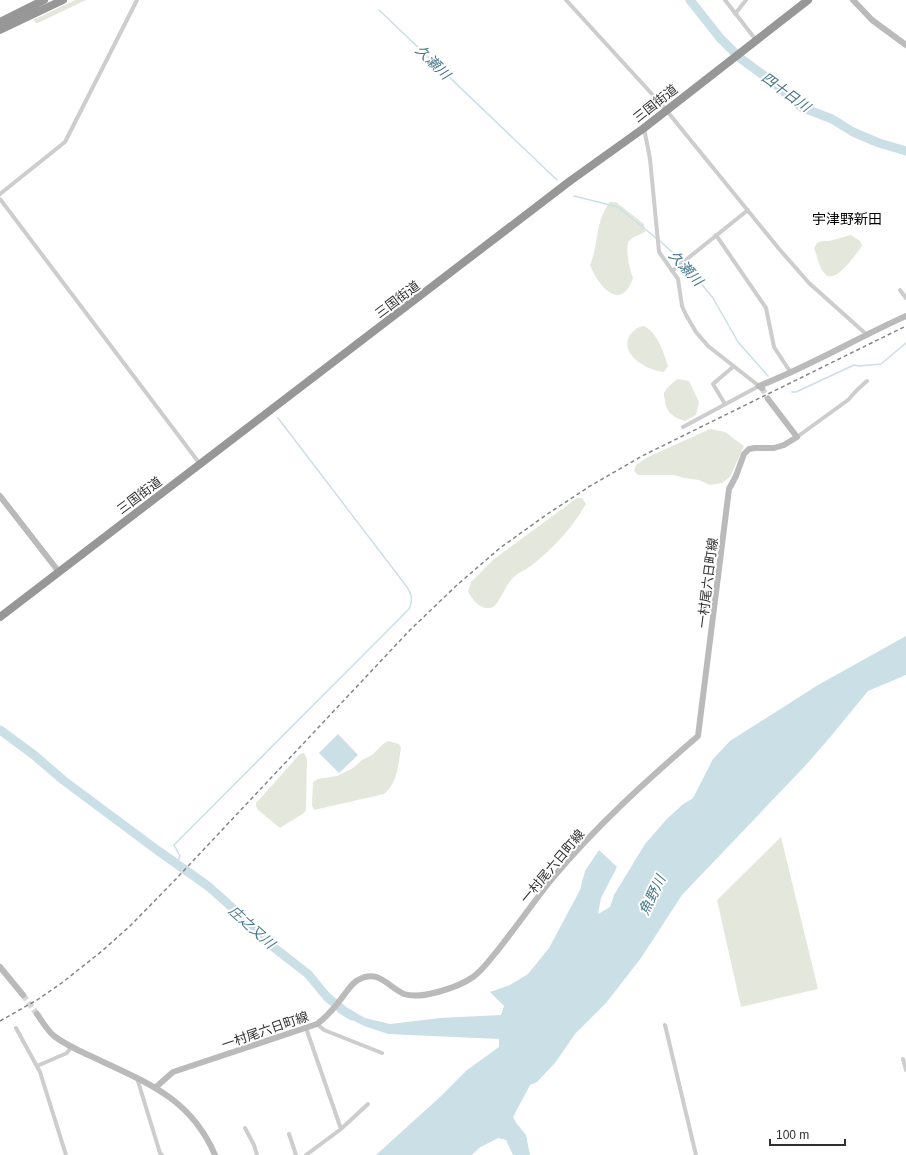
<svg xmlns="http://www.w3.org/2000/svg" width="906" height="1155" font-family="Helvetica,'Noto Sans JP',sans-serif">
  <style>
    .green { fill: #e4e8dc }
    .water { fill: #cbdfe7 }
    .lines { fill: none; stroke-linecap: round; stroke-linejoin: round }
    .stream { stroke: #cbdfe7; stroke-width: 1.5 }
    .river { stroke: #cbdfe7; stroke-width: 9 }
    .secondary-tunnel { stroke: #d6d6d6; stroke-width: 6; stroke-dasharray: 6 3; stroke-linecap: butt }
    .street { stroke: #cdcdcd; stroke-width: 4 }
    .secondary { stroke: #bababa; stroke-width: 6 }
    .highway { stroke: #979797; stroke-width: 8 }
    .rail { stroke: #858585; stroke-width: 1.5; stroke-dasharray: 4 3; stroke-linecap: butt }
    .labels { text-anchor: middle; stroke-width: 4; stroke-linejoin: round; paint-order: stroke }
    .street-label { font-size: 13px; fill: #303030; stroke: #fff }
    .water-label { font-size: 14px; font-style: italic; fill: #467789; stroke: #fff }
    .neighbourhood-label { font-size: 14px; fill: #000; stroke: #fff }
  </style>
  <rect width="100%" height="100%" fill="#fff"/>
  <path class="green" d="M75 0H86L38 23H36L33 20Z
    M610 202H616L644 224 645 232 632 238 628 242C626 254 629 267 633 278 621 313 598 286 590 265 599 245 595 220 610 202Z
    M851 235 860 241 862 245 860 249C854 256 835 285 825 274 819 268 817 255 814 248L817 243 822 241H829Z
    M644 326C657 332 664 353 668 366L664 372C648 371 620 355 629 337 632 331 637 327 644 326Z
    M678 379 689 381 699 402 696 415 685 421C674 418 665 412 665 399 664 398 664 394 664 393 667 387 673 382 678 379Z
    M710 429 725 432 744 446 730 477 722 483 710 485 699 480 684 478 674 475H638L634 471 636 465 648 457Z
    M577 498H582L586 504C572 528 554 548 532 565 526 570 519 572 514 577 506 583 500 603 493 607 482 612 472 600 468 591L471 582 494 559Z
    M388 741 399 744 401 748C398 764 398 783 384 794L314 810 312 805 313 782 318 779 337 776 353 768 362 760 372 755 383 744Z
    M304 753 307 759 306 810 304 813 280 828 258 810 256 806V803L300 754Z
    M781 837 818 989 741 1007 717 900Z"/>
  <path class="water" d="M906 636V675L868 691 832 735 805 766 682 895 641 958 606 1003 575 1034 555 1063 537 1082 530 1085 513 1117 517 1124 526 1135 530 1155H513L506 1140 498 1138 479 1148 472 1155H376L440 1097 467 1070 499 1047V1039L388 1034 364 1026 337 1012 346 1007 365 1018 390 1024 440 1018 501 1015 504 1006 490 992 510 985 528 974 549 948 580 890 585 871 599 850 617 867 601 898 598 914 610 907 614 895 645 844 666 820 682 805 693 798 713 759 730 741 818 685Z
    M338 734 358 755 339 773 319 753Z"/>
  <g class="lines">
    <path class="stream" d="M379 10 557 180
      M574 196 618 207 656 238
      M659 240 685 264 713 298 738 342 768 376
      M792 392H796L854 365 859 366 881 364 906 343
      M177 864 180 856 174 845 409 609C413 600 412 595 407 587L278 418"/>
    <path class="river" d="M690 0 720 38 740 58 774 83 801 107 832 119 853 132 879 143 906 151
      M0 730 34 755 63 780 157 850 208 886 246 920 263 939 308 974 327 997 344 1011 352 1016"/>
    <path class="secondary-tunnel" d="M762 388 768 399
      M23 995 37 1014"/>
    <path class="street" d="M566 0 662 105 780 250 809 283 866 334
      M725 0 756 40
      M735 14 746 0
      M644 128 650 159 659 252 678 279 682 306 686 315 696 332 708 346 759 386 683 427
      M0 194 65 142 137 0
      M0 199 200 464
      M716 235 766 308 774 347 791 373
      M672 271 748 210
      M900 290 906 298
      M725 404 713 384 734 366
      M797 437 848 400 857 390 867 381
      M317 1024 324 1030 382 1053
      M665 1025 696 1155
      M16 1028 40 1072 66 1155
      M306 1028 341 1129
      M903 1059 906 1070
      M37 1066 67 1053 71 1047
      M137 1078 160 1153 162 1155
      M245 1128 254 1145 257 1155
      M289 1134 296 1155
      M306 1155 341 1129 368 1104"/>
    <path class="secondary" d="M853 0 872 20 906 45
      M762 388 759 386C810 366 857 338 906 316
      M0 496 59 572
      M0 967 23 995
      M37 1014C42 1021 47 1030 54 1036 67 1046 82 1052 97 1059 148 1083 191 1099 215 1155
      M156 1087 173 1072 317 1024C328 1016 336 1006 344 995 348 990 352 983 358 980 378 968 388 987 404 994 421 1000 459 987 473 977 483 970 490 959 498 950 516 927 533 903 551 880 595 827 646 781 698 736L729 489 736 476 744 454 749 449 755 448H774L784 445 797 437 768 399"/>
    <path class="highway" d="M0 22 44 0
      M0 30 63 0
      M0 617 570 181 644 128 808 0"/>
    <path class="rail" d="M0 1021 37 1000 63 982 102 951 130 926 175 880 410 630 457 585 500 548 546 515 590 486 642 456 906 326"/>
  </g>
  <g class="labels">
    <g class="street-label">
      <text transform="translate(655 103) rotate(-38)" y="5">三国街道</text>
      <text transform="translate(397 299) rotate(-37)" y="5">三国街道</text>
      <text transform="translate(139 495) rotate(-37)" y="5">三国街道</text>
      <text transform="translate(707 583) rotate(-83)" y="5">一村尾六日町線</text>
      <text transform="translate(552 866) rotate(-50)" y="5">一村尾六日町線</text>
      <text transform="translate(265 1030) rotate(-19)" y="5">一村尾六日町線</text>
    </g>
    <g class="water-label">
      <text transform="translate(433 62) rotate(44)" y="5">久瀬川</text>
      <text transform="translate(786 92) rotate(36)" y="5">四十日川</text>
      <text transform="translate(686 268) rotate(47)" y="5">久瀬川</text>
      <text transform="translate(652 895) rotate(-64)" y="5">魚野川</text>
      <text transform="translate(252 927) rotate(42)" y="5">庄之又川</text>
    </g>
    <g class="neighbourhood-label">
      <text x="847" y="224">宇津野新田</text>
    </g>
  </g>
  <path d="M770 1139v6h75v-6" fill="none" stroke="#303030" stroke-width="2"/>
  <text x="776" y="1139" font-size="12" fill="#303030" stroke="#ffffff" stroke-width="3" paint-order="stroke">100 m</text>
</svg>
